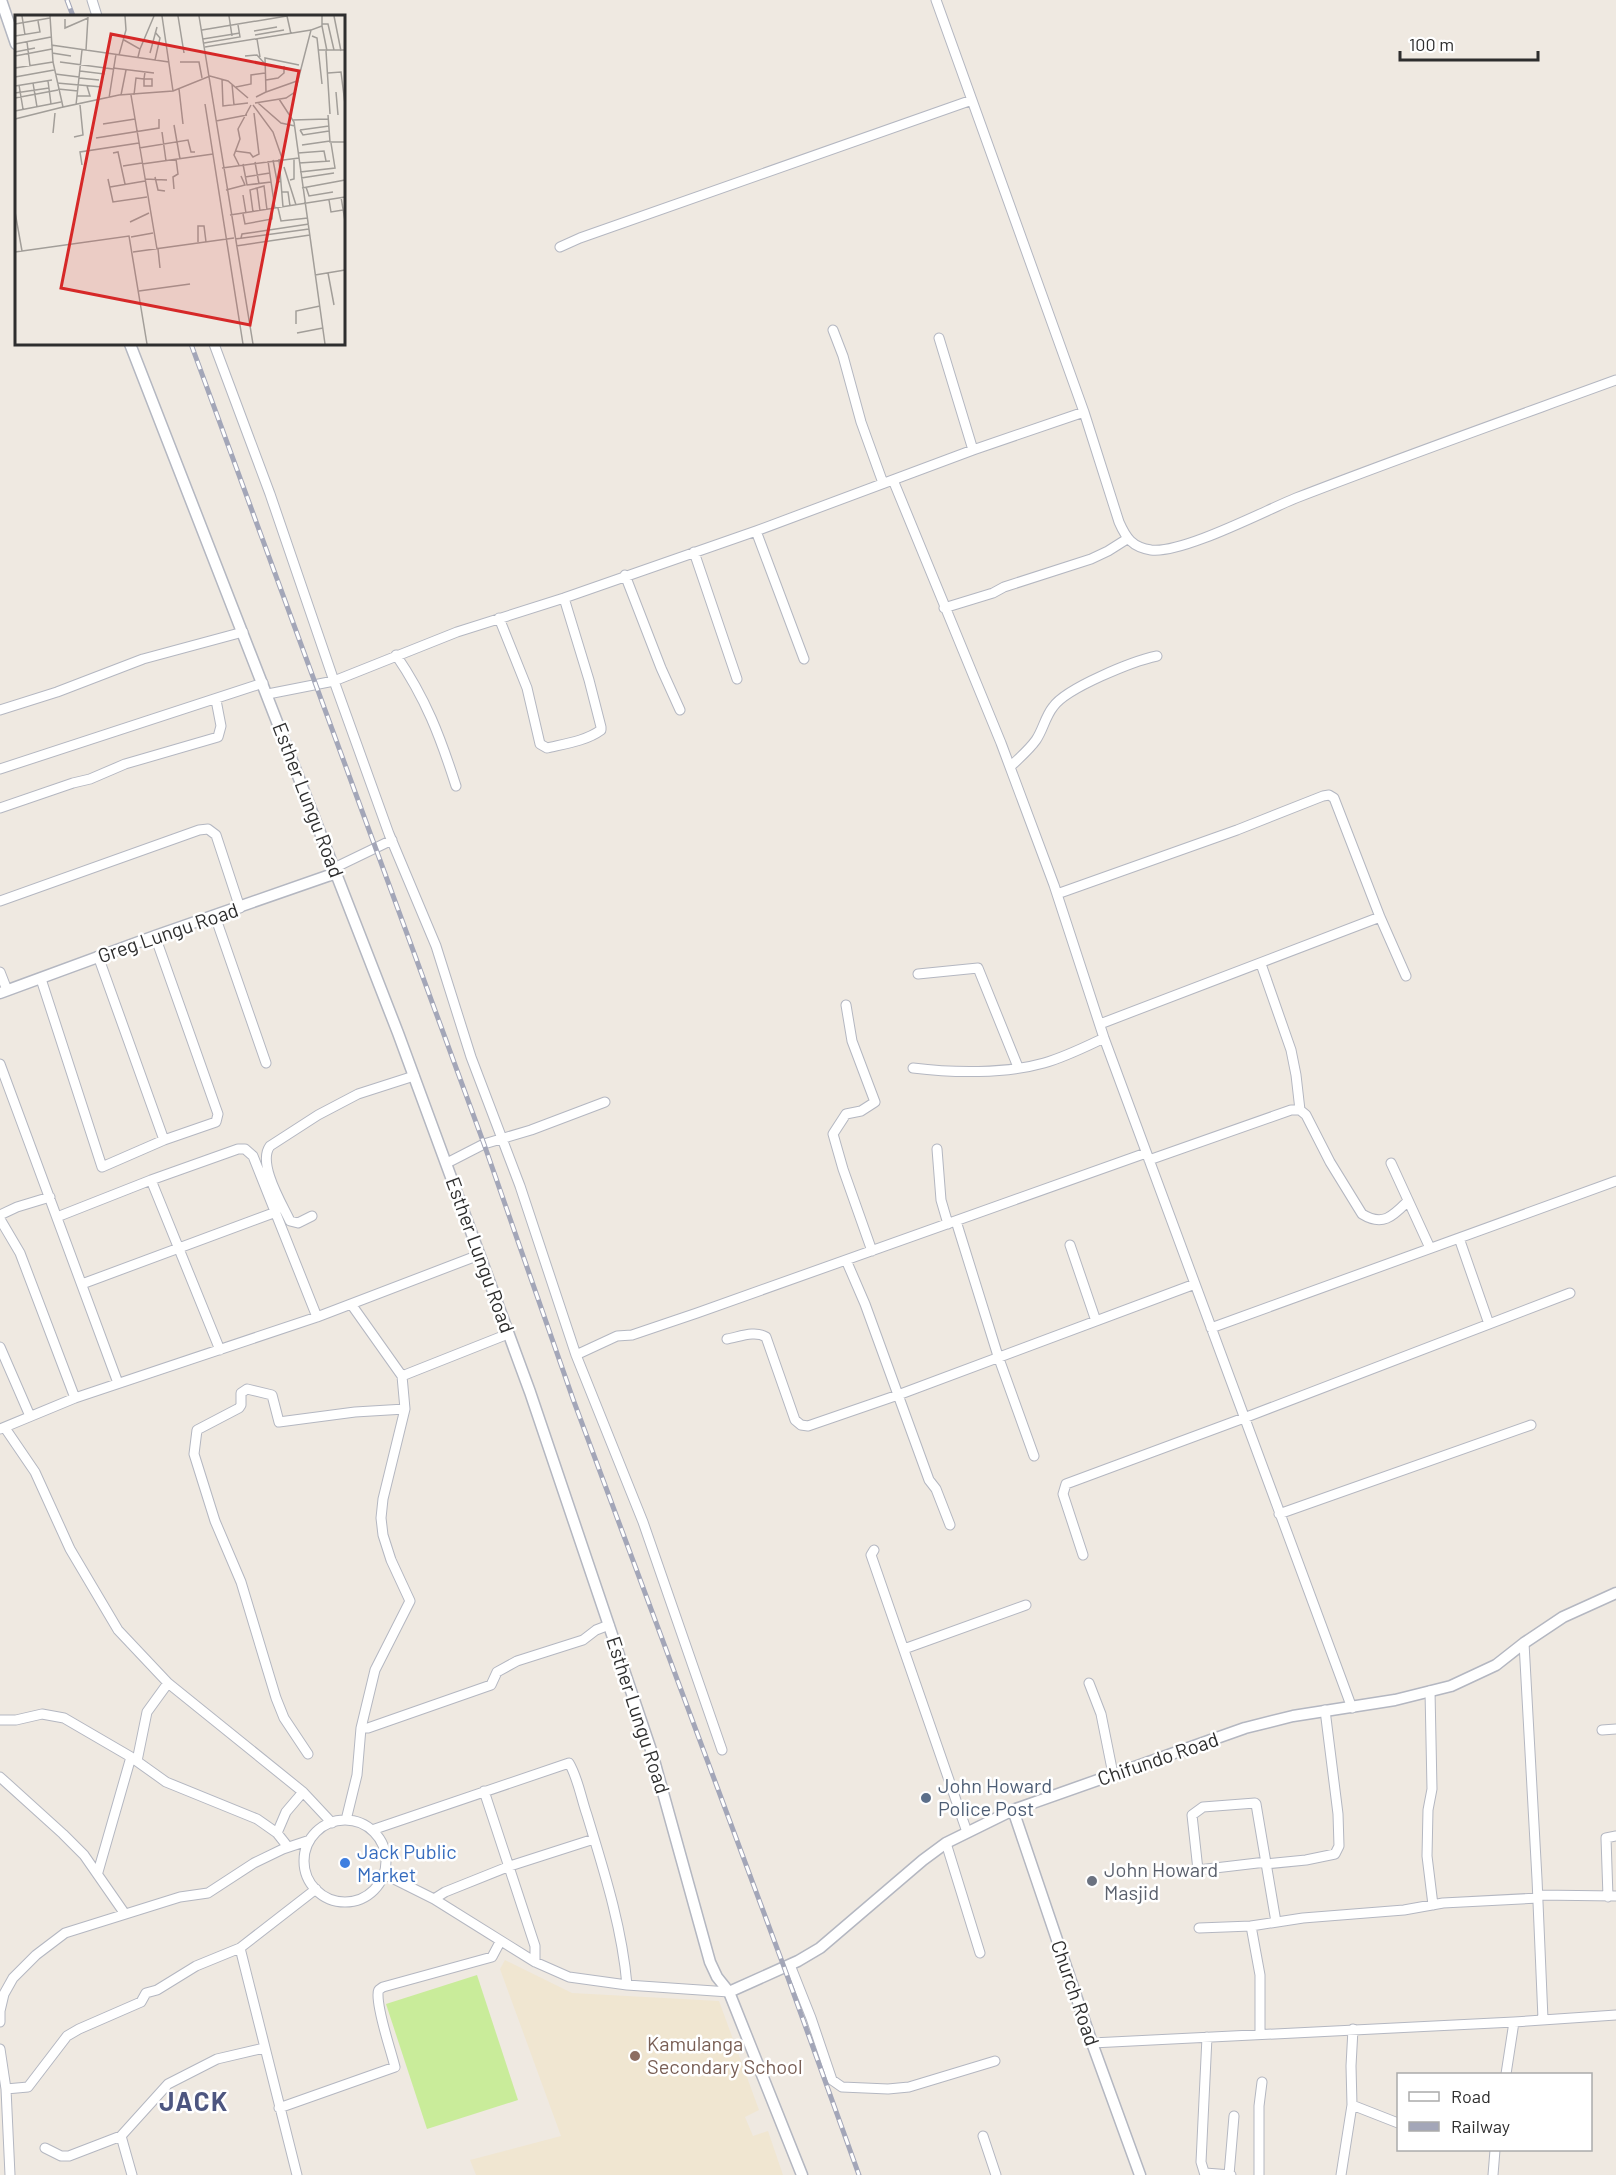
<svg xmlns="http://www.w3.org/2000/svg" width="1616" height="2175" font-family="Barlow,sans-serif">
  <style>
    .education { fill: #f0e6d1 }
    .pitch { fill: #c9ec9a }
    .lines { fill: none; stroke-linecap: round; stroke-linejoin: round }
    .minor-casing { stroke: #b4b7c1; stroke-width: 11 }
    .tertiary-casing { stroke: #b4b7c1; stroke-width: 13 }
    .minor { stroke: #fff; stroke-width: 9 }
    .tertiary { stroke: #fff; stroke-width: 10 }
    .rail-casing { stroke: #a3a6b8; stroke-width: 5 }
    .rail { stroke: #fff; stroke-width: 3; stroke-dasharray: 9; stroke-linecap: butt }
    .service-dot { fill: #5c6f8a; stroke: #fff; stroke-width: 2 }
    .shop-dot { fill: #3f7fe0; stroke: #fff; stroke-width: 2 }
    .worship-dot { fill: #6b7280; stroke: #fff; stroke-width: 2 }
    .education-dot { fill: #8d6e63; stroke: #fff; stroke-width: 2 }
    .labels { text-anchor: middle; stroke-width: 5; stroke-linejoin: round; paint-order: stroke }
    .street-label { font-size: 20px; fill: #2e2e2e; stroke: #fff }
    .service-label { font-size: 20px; fill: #4e5e75; stroke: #fff; text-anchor: start }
    .shop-label { font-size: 20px; fill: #366cbe; stroke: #fff; text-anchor: start }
    .worship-label { font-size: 20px; fill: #5b616d; stroke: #fff; text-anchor: start }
    .education-label { font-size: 20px; fill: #785e54; stroke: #fff; text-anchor: start }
    .district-label { font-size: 26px; font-weight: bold; letter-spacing: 1.5px; fill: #4d5680; stroke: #fff }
    .inset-road { fill: none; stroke: #a29e99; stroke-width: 1.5 }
    .view { fill: #d62828; fill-opacity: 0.15; stroke: #d62828; stroke-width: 3 }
    .inset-edge { fill: none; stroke: #2e2e2e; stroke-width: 3 }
  </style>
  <rect width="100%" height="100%" fill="#efe9e1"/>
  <path class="education" d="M505 1960 572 1993 719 2001 759 2110 745 2117 753 2136 768 2131 783 2175H476L470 2160 561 2136 500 1969Z"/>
  <path class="pitch" d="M477 1975 518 2100 427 2129 386 2004Z"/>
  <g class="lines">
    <defs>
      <path id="minor" d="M92 0 97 16
        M936 0 1084 412 1119 522C1126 538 1132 547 1151 550 1182 554 1264 511 1296 498 1402 457 1509 419 1616 380
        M560 247 580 238 972 100
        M833 330 843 356 861 422 883 483
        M939 338 973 450
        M214 344 270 494 334 681 389 834 436 946 471 1057 520 1186 576 1355 643 1522 722 1750
        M893 480 1001 743 1054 885 1104 1038 1352 1708
        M756 531 804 659
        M694 552 737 679
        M625 575 661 668 680 710
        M944 608 993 593 1004 587 1091 559 1108 551 1127 539
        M499 618 527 688 540 744 547 748C564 744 586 741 601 730V727L589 680 564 598
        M396 655C426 699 440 736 456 786
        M268 694 334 681 457 632 564 598 756 531 973 450 1084 412
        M0 710 57 692 143 659 243 632
        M1010 767C1018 759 1029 750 1036 740 1043 730 1045 717 1053 707 1066 688 1133 661 1157 656
        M0 769 263 683
        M0 808 73 783 90 779 125 764 218 737 221 726 216 700
        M334 868 392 840
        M1057 894 1237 830 1323 796 1329 795 1334 798 1380 917 1406 976
        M0 901 199 830 208 829 216 835 240 908
        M215 916 266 1063
        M98 956 164 1140
        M1261 964 1291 1050 1296 1075 1300 1110 1306 1115 1330 1162 1362 1214C1383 1227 1393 1216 1408 1201
        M0 972 7 990
        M918 974 978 968 1018 1067
        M41 979 102 1167 164 1140 216 1122 218 1114 155 936
        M846 1005 852 1041 875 1102 861 1111 846 1114 833 1134 843 1169 872 1251
        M1100 1024 1380 917
        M0 1064 118 1383
        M913 1068C953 1073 1005 1074 1044 1063 1065 1057 1085 1047 1104 1038
        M937 1149 941 1200 948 1224
        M1149 1160 1291 1110H1300
        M447 1163 484 1144 531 1130 605 1102
        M1391 1163 1430 1248
        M151 1180 220 1350
        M0 1215 17 1207 50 1197
        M312 1216 298 1223 290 1221C282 1204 257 1163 270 1146L318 1115 358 1094 414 1076
        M57 1217 151 1180 238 1149H245L253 1156 317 1317
        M0 1219 20 1253 75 1398
        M956 1221 998 1356 1034 1456
        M1459 1238 1489 1324
        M1070 1245 1096 1321
        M846 1260 865 1304 929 1480 936 1489 950 1525
        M82 1284 276 1212
        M1211 1328 1616 1181
        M727 1339C739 1337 755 1330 766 1337L795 1420 801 1425 808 1426 898 1395 1195 1284
        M0 1347 30 1416
        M576 1355 617 1336 632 1335 697 1313 1146 1153
        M402 1376 508 1334
        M5 1428 35 1472 70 1549 118 1630 168 1683 303 1792 332 1823
        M0 1429 75 1398 317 1317 479 1255
        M1279 1514 1531 1425
        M874 1550 871 1555 967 1832
        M1083 1555 1063 1494 1066 1484 1244 1418 1570 1293
        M1524 1643 1537 1879 1543 2019
        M904 1649 1026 1605
        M1089 1683 1101 1714 1113 1774
        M1430 1691 1432 1789 1428 1810 1427 1856 1433 1905
        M0 1720H16L42 1714 64 1718 131 1757 166 1782 257 1819 277 1833 288 1847
        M361 1728H368L491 1685 497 1672 517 1661 583 1640 596 1630 609 1625
        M1602 1730 1616 1729
        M308 1754 284 1718 276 1698 241 1582 215 1521 194 1454 197 1430 239 1408 241 1405V1393L247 1389 272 1395 279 1422 355 1412 405 1409
        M137 1761 147 1712 168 1683
        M0 1777 63 1834 84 1855 125 1914
        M484 1791 535 1946V1962
        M346 1820 357 1775 361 1728 375 1670 410 1601 391 1560 383 1535 381 1518 383 1499 405 1409 402 1376 351 1304
        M304 1861a41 41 0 1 1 82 0a41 41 0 1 1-82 0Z
        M372 1830 569 1763C578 1778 581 1798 587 1815 604 1871 622 1927 627 1985
        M277 1833 286 1812 303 1792
        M946 1843 980 1953
        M1266 1862 1198 1870 1192 1815 1203 1807 1255 1803 1256 1804 1276 1922
        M1266 1864 1306 1860 1335 1854 1339 1846 1338 1814 1325 1710
        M98 1872 131 1757
        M384 1874 434 1899 535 1962 569 1977 627 1985 729 1992
        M1538 1895 1616 1896
        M1608 1897 1606 1838 1616 1836
        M434 1899 445 1892 510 1866 594 1839
        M1251 1926 1260 1975V2034
        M1199 1928 1251 1926 1303 1918 1404 1910 1443 1903 1538 1898
        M790 1965 811 2018 832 2080 842 2087 888 2089 909 2087 995 2061
        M0 2022V2011L4 1994 13 1978 36 1955 65 1933 180 1897 208 1893 254 1863 283 1849 310 1840
        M1353 2029 1351 2066 1352 2105 1398 2123
        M1092 2043 1514 2022 1616 2015
        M0 2049 6 2089 10 2175
        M1506 2074 1514 2022
        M6 2089 28 2087 67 2036 79 2029 141 2002 146 1993 157 1990 196 1966 240 1948
        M279 2108 395 2067C390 2047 378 2014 378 1995 378 1989 379 1990 383 1987L492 1957 500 1942
        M983 2136 996 2175
        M45 2148 61 2156H69L121 2136
        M1205 2173 1231 2175
        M132 2175 121 2136 168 2084 217 2059 264 2048
        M297 2175 240 1948 316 1889
        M1205 2175 1201 2162 1207 2037
        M1229 2175 1234 2116
        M1259 2175V2106L1262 2082
        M1341 2175 1352 2105
        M1493 2175 1495 2150"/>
      <path id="tertiary" d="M1 0 16 44
        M130 344 398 1033 530 1392 652 1753 710 1962 717 1977 729 1992 802 2175
        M0 993 155 936 336 873
        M1013 1810 1092 2043 1140 2175
        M729 1992 798 1961 820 1948 923 1860 946 1843 1013 1810 1245 1728 1293 1716 1395 1700 1451 1686 1496 1665 1524 1643 1563 1617 1616 1593"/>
    </defs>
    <use href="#minor" class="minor-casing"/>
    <use href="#tertiary" class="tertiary-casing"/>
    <use href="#minor" class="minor"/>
    <use href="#tertiary" class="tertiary"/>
    <defs>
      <path id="rail" d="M67 0 73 16
        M191 344 484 1144 573 1399 784 1967 859 2175"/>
    </defs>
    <use href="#rail" class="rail-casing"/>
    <use href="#rail" class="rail"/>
  </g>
  <circle class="service-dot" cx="926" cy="1798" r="6"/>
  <circle class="shop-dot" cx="345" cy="1863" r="6"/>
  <circle class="worship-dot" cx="1092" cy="1881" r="6"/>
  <circle class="education-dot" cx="635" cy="2056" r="6"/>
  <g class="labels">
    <g class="street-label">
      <text transform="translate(308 800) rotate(69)" y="7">Esther Lungu Road</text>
      <text transform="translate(168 933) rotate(-19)" y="7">Greg Lungu Road</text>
      <text transform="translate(480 1255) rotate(70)" y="7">Esther Lungu Road</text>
      <text transform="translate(638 1715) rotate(72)" y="7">Esther Lungu Road</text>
      <text transform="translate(1158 1759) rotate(-19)" y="7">Chifundo Road</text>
      <text transform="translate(1075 1993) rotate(71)" y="7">Church Road</text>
    </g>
    <g class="service-label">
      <text x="938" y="1793">John Howard<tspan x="938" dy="23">Police Post</tspan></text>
    </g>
    <g class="shop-label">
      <text x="357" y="1859">Jack Public<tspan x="357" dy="23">Market</tspan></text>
    </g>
    <g class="worship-label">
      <text x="1104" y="1877">John Howard<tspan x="1104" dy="23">Masjid</tspan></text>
    </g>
    <g class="education-label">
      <text x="647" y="2051">Kamulanga<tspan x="647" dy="23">Secondary School</tspan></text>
    </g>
    <g class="district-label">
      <text x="194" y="2111">JACK</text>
    </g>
  </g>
  <g transform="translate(15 15)">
    <rect width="330" height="330" fill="#efe9e1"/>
    <path class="inset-road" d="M7 1 10 20M35 1 38 47 48 92 104 80 158 76 195 61 213 66 233 83M147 1 158 76M163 1 169 38M184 1 238 329M214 1 217 21M272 1 276 19M319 1 326 36M50 4V13L73 3M0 9 35 3M307 9H313L319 35M307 11 312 36M187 15 272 1M239 16 262 12M240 20 269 15M0 21 25 17 23 6M297 21 302 23 307 69M188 24 225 18M242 24 245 42M109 25 125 34 123 42M12 27 15 51M189 28 225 22 223 10M0 29 36 22M36 30 154 47M190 32 296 15M125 34 139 1M71 35 73 2M303 35H330M311 36 315 99M0 37 20 33M37 38 56 41M135 38 142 12M104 40 111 15 110 1M0 41 37 34M230 41 242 40 250 49M140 45 145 23 140 17M45 47 98 54M165 47H184L187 63M0 53 38 47M98 53 139 58M65 56 89 59 90 52M313 58 326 57 330 89M40 59 64 62M0 62 39 55M64 63 84 65M129 64H137V71H129V64L130 57M207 64 208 91 233 88M251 65 263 63 269 58V51M33 66 36 89M18 68 22 92M42 68 87 72M217 69 219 90M4 70 8 94M0 71 37 65M221 72 236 69V60L250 58M43 74 63 76M164 74 168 109M251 77 282 66M321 77 323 100M0 78 34 73M106 80 111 55M116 80 142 234M119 80 121 63 129 64M62 81H75L72 71M241 82 251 77 250 43 284 50M0 83 43 75M94 83 101 39M264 84 279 107 310 329M240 88 271 83 280 77 296 15 307 11V1M243 88 266 108 280 111M190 89 228 329M61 90 67 35M238 90 258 117 267 143M0 96 46 87M313 100 315 127H330M0 104 48 92M277 105 313 104M201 106 232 100M88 109 120 104M159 110 165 144M285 115 288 120 314 116M285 115 314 111M147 117 151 146M38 118 40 98M59 122 68 120 65 90M81 123 144 113V104M287 130 315 126M124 133 173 125 176 137H180M220 136 235 138 238 142 244 139 239 98M98 138 103 137 110 169M283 138 309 136 311 146M264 144 268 192M258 145 262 166 266 167M253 146 260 194M240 147 244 169M284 148 315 146M127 149 198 139M228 149 232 170 256 167M67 150 65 137 124 128M224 150 219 140 225 124 223 114 236 90M108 151 127 148M269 152 281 190M207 153 284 143M285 157 320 153 316 128M140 162 143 175 150 176M230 162 255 158M286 163 319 158M93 164 98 187 132 182M130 164 152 165M275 165 279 164V143M95 172 130 166M291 172 294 181 318 177M242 173 245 196M287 173 330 165M159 174 158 162 163 159 161 144M211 175 230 170 226 161M267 177H273L275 191M228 180 231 198M326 182 330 206M314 185 316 197 328 195M263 193 266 206 293 203M0 197 7 236M238 197 235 175 249 171 252 195M228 199 230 209 257 204V194M215 200 330 182M115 207 134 198M116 222 138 218M226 223 227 219 294 209M220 224 294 214M183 227V211H189L191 227M221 231 295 220M143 234 145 253M0 237 114 221 132 329M118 237 219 223M313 258 319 290M300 260 330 255M124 276 175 269M281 309V296L305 291M282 318 308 313"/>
    <path class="view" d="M96 19 284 56 235 310 46 273Z"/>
    <rect width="330" height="330" class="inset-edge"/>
  </g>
  <rect x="1397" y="2073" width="195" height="78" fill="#ffffff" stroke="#ababab" stroke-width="1.5"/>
  <rect x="1409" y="2092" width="30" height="9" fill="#ffffff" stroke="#ababab" stroke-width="1.5"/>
  <text x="1451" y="2103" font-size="18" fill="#2e2e2e">Road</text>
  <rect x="1409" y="2122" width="30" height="9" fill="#a3a6b8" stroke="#ababab" stroke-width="1.5"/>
  <text x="1451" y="2133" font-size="18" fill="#2e2e2e">Railway</text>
  <path d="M1400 51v9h138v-9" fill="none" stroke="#2e2e2e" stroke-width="3"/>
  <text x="1409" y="51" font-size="18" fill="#2e2e2e" stroke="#ffffff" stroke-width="4.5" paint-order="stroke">100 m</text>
</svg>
